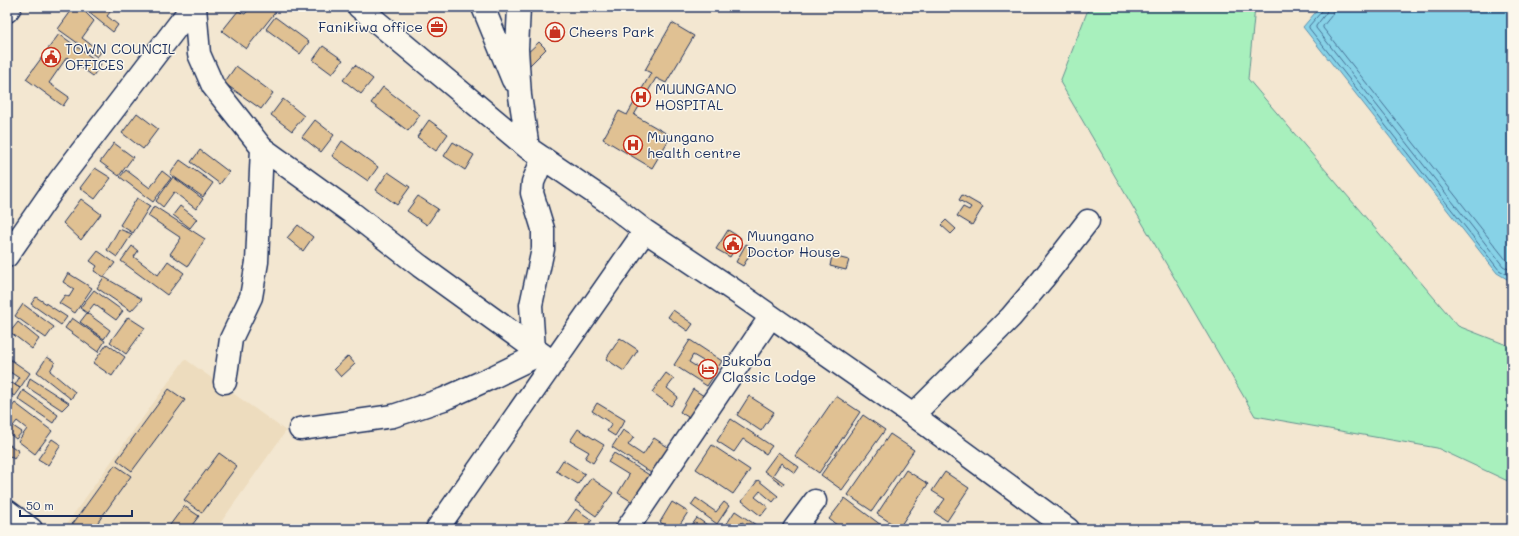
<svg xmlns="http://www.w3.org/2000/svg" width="1519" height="536" font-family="Mali,sans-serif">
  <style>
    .built { fill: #eddcbe }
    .green { fill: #a8f0bd; stroke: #62908e }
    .water { fill: #87d2e7; stroke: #5c91b0 }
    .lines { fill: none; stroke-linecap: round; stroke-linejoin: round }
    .shore { stroke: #467095; stroke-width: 1 }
    .building { fill: #e0c193; stroke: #1b2f5e }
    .minor-casing { stroke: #1b2f5e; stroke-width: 25 }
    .highway-casing { stroke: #1b2f5e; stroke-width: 25 }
    .minor { stroke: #fbf7ec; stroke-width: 22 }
    .highway { stroke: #fbf7ec; stroke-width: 22 }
    .labels { text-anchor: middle; stroke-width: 3; stroke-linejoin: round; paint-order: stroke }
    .poi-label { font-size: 14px; fill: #1b2f5e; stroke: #fbf7ec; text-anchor: start }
  </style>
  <rect width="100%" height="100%" fill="#f3e7d1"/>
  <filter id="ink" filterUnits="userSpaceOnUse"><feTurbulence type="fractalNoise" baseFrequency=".025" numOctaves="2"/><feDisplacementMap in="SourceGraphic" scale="8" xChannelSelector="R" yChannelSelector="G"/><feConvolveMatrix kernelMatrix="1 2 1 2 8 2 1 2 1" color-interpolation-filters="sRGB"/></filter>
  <g filter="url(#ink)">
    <path class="built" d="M185 359 286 431 216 529H63Z"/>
    <path class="green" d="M1089 7H1255L1248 79 1458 326 1512 347V483L1437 448 1255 416 1060 82Z"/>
    <path class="water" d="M1320 7H1512V282L1497 273 1303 27Z"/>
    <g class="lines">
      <path class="shore" d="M1323 7 1322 11 1309 26V28L1499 270 1512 277
        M1328 7 1326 13 1316 26V28L1503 266 1512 271
        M1334 7 1332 15 1323 26V28L1507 261 1512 264"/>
    </g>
    <path class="building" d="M74 7H80L94 21 82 38 101 52 97 57 58 29Z
      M82 7H114L107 16 118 25 113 32Z
      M251 7H272L277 10 246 49 222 31 238 11 245 14Z
      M275 17 309 42 300 54 266 29Z
      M672 23 694 36 666 83 656 78 634 115 671 136 652 168 603 139 619 111 627 115 651 73 645 70Z
      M59 34 101 64 93 76 67 57 49 83 69 97 63 106 26 79Z
      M539 42 546 49 530 65 523 57Z
      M323 46 343 60 332 74 313 60Z
      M355 65 373 79 361 94 343 80Z
      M236 66 273 93 261 109 224 83Z
      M383 87 420 115 408 131 371 103Z
      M283 99 304 116 292 131 271 115Z
      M137 113 158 129 143 149 122 133Z
      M315 120 334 135 321 152 302 137Z
      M429 120 448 134 436 151 417 137Z
      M342 141 378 167 368 181 332 156Z
      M453 142 474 155 465 170 444 156Z
      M114 143 133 157 119 176 100 162Z
      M200 150 229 172 220 184 191 162Z
      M180 160 213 183 203 197 170 174Z
      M95 168 111 178 95 199 80 188Z
      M126 170 150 188 162 171 171 178 153 202 120 177Z
      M388 172 410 187 397 205 376 190Z
      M173 177 203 199 196 209 174 192 163 207 156 201Z
      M962 195 983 207 972 225 957 216 963 207 969 210 971 207 959 200Z
      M418 196 438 209 427 225 407 211Z
      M137 198 150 206 133 233 120 225Z
      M81 199 101 214 81 240 63 223Z
      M154 206 205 239 188 266 170 254 181 238 148 216Z
      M180 206 197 219 190 228 173 215Z
      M946 220 956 229 951 234 941 225Z
      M298 225 313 237 303 251 287 238Z
      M119 229 132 234 117 257 107 250Z
      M728 230 741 238 730 257 716 249Z
      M746 244 754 248 743 266 736 262Z
      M132 246 138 251 134 257 158 275 168 261 184 273 167 295 121 261Z
      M98 251 115 263 104 277 94 271 97 266 90 261Z
      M832 256 849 260 846 270 830 266Z
      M68 273 92 288 75 313 59 303 65 295 69 297 74 289 63 282Z
      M104 277 142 299 131 311 97 288Z
      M94 290 123 311 116 320 94 304 87 313 80 308Z
      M36 297 67 317 61 325 31 304Z
      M23 304 54 327 46 338 15 316Z
      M673 310 693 324 688 331 668 317Z
      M87 313 110 330 104 339 80 322Z
      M128 317 145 328 126 354 110 342Z
      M72 318 105 341 98 352 65 328Z
      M18 322 39 339 32 349 10 332Z
      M620 338 638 350 624 371 606 359Z
      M690 340 722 361 714 374 708 370 710 365 693 355 689 362 713 377 707 386 674 365Z
      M107 344 125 357 112 376 93 363Z
      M348 356 355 364 341 377 334 369Z
      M7 357 30 373 20 388 15 385 19 378 7 370Z
      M47 357 55 362 50 371 75 392 71 399 37 372Z
      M666 373 674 379 667 388 678 397 671 406 652 392Z
      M30 378 69 403 62 410 27 387Z
      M7 380 20 388 14 396 7 391Z
      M169 389 185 400 132 471 117 460Z
      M693 389 704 396 691 419 680 412Z
      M23 390 58 415 53 423 18 399Z
      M749 396 774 412 761 431 737 415Z
      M836 396 860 412 819 473 795 456Z
      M15 403 52 431 35 454 18 441 27 429 17 421 13 426 22 432 16 439 7 432V413Z
      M597 403 625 420 615 436 607 431 612 424 592 411Z
      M863 415 885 430 842 490 821 475Z
      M731 419 772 446 766 454 743 439 734 452 717 441Z
      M578 429 604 445 593 463 585 458 589 452 570 441Z
      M623 430 634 437 628 445 643 455 654 438 671 449 654 475 612 447Z
      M890 434 914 450 872 511 848 495Z
      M52 439 61 445 48 465 38 459Z
      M7 443 19 451 14 459 7 454Z
      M712 445 750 470 733 494 696 469Z
      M778 452 799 467 795 473 781 463 773 475 784 483 783 485 764 471Z
      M219 453 237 466 202 513 184 500Z
      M614 453 651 476 634 503 618 493 629 475 608 462Z
      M563 460 585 474 578 484 556 471Z
      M115 465 131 476 93 529H69Z
      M906 470 928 484 899 528 877 514Z
      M945 472 969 488 947 521 935 513 945 499 932 491Z
      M591 478 613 493 596 516 575 501Z
      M758 480 778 496 773 502 760 491 755 497 768 507 761 516 742 501Z
      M696 498 716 512 724 502 729 506 717 524 691 505Z
      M845 498 881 525 878 529H842L829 519Z
      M672 502 688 512 677 529H671L660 522Z
      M184 506 199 516 189 529H167Z
      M576 509 592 520 588 525 594 529H562Z
      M735 511 756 525 753 529 742 522 738 529H725L724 528Z
      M697 518 713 529H689Z"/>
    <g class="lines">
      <defs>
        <path id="minor" d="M195 7 199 54 213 86 262 148 352 213 420 266 554 363
          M359 7 528 148 609 203 645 231 732 289 913 415 1068 529
          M483 7 513 80
          M519 7 517 49 520 96 528 148
          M7 256 59 181 192 7
          M534 349 531 305 543 249V229L532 193 533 182 543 158
          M225 382 231 339 251 297 257 262 262 148
          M913 415 1011 317 1043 279 1088 221
          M300 429 393 416 444 399 493 377 540 354
          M7 511 31 529
          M437 529 645 231
          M627 529 771 316
          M794 529 815 501"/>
        <path id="highway" d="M7 11 10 7"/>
      </defs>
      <use href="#minor" class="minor-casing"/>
      <use href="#highway" class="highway-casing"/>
      <use href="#minor" class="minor"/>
      <use href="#highway" class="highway"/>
    </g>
  </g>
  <defs>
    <symbol id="office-ring" viewBox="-11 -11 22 22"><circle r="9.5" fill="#fbf7ec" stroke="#c8321e" stroke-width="1.5"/><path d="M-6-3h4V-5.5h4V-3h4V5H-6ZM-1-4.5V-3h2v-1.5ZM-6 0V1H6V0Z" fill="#c8321e"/></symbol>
    <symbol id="shop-ring" viewBox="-11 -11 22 22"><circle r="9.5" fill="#fbf7ec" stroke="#c8321e" stroke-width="1.5"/><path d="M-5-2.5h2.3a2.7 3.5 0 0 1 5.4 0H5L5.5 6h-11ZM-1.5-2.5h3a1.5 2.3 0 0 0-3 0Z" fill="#c8321e"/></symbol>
    <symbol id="civic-ring" viewBox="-11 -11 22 22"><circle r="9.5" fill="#fbf7ec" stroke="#c8321e" stroke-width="1.5"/><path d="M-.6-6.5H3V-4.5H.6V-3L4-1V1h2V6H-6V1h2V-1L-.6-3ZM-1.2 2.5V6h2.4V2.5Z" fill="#c8321e"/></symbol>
    <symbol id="hospital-ring" viewBox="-11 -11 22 22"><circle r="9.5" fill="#fbf7ec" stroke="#c8321e" stroke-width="1.5"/><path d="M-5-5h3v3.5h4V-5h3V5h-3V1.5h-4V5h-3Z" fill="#c8321e"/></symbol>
    <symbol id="hotel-ring" viewBox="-11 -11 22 22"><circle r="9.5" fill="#fbf7ec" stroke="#c8321e" stroke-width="1.5"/><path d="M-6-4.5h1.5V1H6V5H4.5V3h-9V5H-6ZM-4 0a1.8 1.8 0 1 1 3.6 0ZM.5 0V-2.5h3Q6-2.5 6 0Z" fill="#c8321e"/></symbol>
  </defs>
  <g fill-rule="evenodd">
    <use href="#office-ring" x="426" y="16" width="22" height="22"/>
    <use href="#shop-ring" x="544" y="21" width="22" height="22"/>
    <use href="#civic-ring" x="40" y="46" width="22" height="22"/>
    <use href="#hospital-ring" x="630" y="86" width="22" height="22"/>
    <use href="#hospital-ring" x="622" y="134" width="22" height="22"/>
    <use href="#civic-ring" x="722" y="233" width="22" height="22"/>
    <use href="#hotel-ring" x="697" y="358" width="22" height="22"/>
  </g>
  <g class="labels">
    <g class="poi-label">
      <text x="423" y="32" text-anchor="end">Fanikiwa office</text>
      <text x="569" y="37">Cheers Park</text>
      <text x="65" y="54">TOWN COUNCIL<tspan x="65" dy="16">OFFICES</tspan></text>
      <text x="655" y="94">MUUNGANO<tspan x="655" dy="16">HOSPITAL</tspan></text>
      <text x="647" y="142">Muungano<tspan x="647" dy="16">health centre</tspan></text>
      <text x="747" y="241">Muungano<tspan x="747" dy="16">Doctor House</tspan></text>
      <text x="722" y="366">Bukoba<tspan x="722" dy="16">Classic Lodge</tspan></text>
    </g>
  </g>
  <rect width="1519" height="536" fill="none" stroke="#fbf7ec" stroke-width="24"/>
  <rect x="12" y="12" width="1495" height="512" fill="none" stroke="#1b2f5e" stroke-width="1.5" filter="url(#ink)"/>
  <path d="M20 510v6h112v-6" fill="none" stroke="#1b2f5e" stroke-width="2"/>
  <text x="26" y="510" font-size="12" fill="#1b2f5e" stroke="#fbf7ec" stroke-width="3" paint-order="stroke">50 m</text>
</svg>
